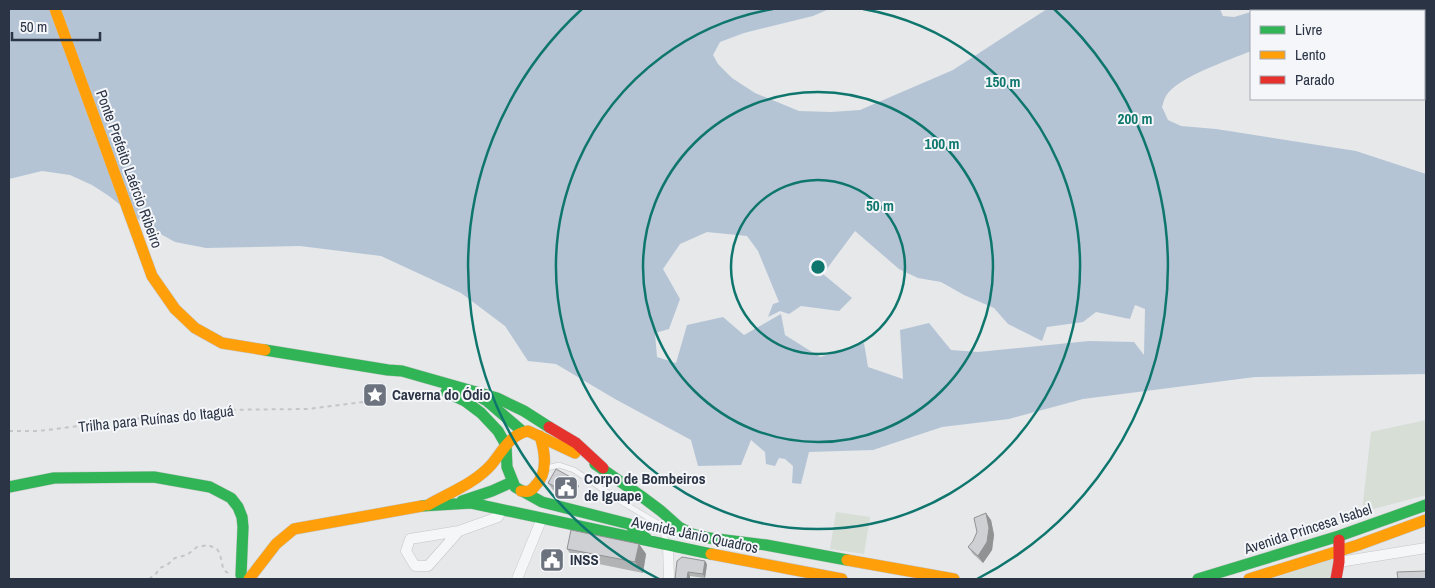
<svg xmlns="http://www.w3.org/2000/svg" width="1435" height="588" font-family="'Archivo Narrow',sans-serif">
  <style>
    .green { fill: #d6ded6 }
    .water { fill: #b4c4d5; fill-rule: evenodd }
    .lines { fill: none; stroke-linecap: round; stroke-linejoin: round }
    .lane-casing { stroke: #c4c6c8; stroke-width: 6 }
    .street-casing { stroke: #c4c6c8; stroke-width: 11 }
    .fast-casing { stroke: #c4c6c8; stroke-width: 12 }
    .slow-casing { stroke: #c4c6c8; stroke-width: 12 }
    .jam-casing { stroke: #c4c6c8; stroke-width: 12 }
    .path { stroke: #c5c6ca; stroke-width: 2; stroke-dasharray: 4 4; stroke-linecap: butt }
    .lane { stroke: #f5f6f7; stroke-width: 5 }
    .street { stroke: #f5f6f7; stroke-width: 10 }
    .fast { stroke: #30b455; stroke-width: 11 }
    .slow { stroke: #ff9f0a; stroke-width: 11 }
    .jam { stroke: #e5322d; stroke-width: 11 }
    .wall { fill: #b1b3b5 }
    .shaded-wall { fill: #909294 }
    .building { fill: #ced0d3; stroke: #909294 }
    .ring { fill: none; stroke: #0f766e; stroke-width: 2.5 }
    .labels { text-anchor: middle; stroke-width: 4; stroke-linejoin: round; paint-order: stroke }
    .street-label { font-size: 15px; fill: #2b3445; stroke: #f4f6f9 }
    .poi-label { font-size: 15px; font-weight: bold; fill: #2b3445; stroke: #f4f6f9; text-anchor: start }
    .centre { fill: #0f766e; stroke: #f4f6f9; stroke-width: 2.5 }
    .ring-label { font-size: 15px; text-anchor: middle; font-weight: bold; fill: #0f766e; stroke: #f4f6f9; stroke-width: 4; stroke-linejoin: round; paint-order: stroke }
  </style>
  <rect width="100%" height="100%" fill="#e6e8ea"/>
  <path class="green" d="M1426 420V495L1362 512 1371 432Z
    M836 512 870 517 864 554 830 549Z
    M1337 558 1334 579H1271Z"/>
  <path class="water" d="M9 9H829L813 16 744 33 720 42 713 55 718 64 732 78 755 93 799 111 831 112 860 110 953 70 1047 9H1220L1223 16 1234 17 1251 12V51C1230 60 1177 77 1166 96 1164 99 1163 104 1162 107L1168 120 1181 126 1216 129 1356 151 1426 174V374L1255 377 1083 399 1009 419 942 427 873 450 809 452 801 484 792 483 793 466 785 459 779 458 775 466 766 464 765 452 751 440 741 465 698 466 691 440 615 399 556 364 528 361 505 326 461 293 381 256 300 246 206 248 175 242 148 227 109 196 92 185 70 175 42 171 9 179ZM855 231 899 269 918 278 941 282 964 295 994 308 1008 324 1042 341 1047 327 1083 322 1096 312 1130 319 1135 305 1145 309 1144 355 1134 342 1089 341 978 352 951 350 929 323 900 330 903 379 868 367 864 343 820 357 785 335 781 314 744 335 723 317 687 325 676 363 657 357 655 333 669 329 680 299 663 269 680 244 707 232 747 236 758 251 779 302 773 304 768 317 780 311 789 314 801 306 839 311 852 298 823 274Z
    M1262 9H1371L1362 11H1254Z"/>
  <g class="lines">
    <defs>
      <path id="lane" d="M547 468 559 465 574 470 620 501 659 524 666 540"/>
      <path id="street" d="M459 531 428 566H415L406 551 410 539 459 531 498 517 502 510
        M668 544 669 579
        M1339 562 1426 548
        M517 579 542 518"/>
      <path id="fast" d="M265 350 388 370 402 371 497 398 524 411 549 427
        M446 392 465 401 481 413 498 431 506 445 507 467 515 487 542 502 629 524 647 539
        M480 397 487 401 522 431
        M595 464 641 496 661 511 679 527 692 534 709 538 766 545 847 560
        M9 487 54 478 154 477 210 487 231 498 238 507 242 517 243 527 241 575 243 579
        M462 501 492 491 512 482
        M422 506 471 503 711 554
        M1198 579 1339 536 1426 505"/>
      <path id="slow" d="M55 9 152 276 175 309 195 328 222 343 265 350
        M521 491C524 491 527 492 529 491 530 491 535 487 535 486 549 473 545 452 540 436
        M428 505C449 493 475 483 491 465 503 451 509 435 528 431L575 453
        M711 554 842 579
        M847 560 954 579
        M249 579 276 544 294 529 422 506
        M1249 579 1358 545 1426 520"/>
      <path id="jam" d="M549 427 576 443 603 468
        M1336 579 1339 562V540"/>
    </defs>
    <use href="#lane" class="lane-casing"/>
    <use href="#street" class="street-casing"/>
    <use href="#fast" class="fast-casing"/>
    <use href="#slow" class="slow-casing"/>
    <use href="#jam" class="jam-casing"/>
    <path class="path" d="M9 431H38L208 410 308 409 363 402
      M149 579 155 575 160 568 167 565 175 558 187 555 197 547 208 545 217 549 220 554 223 568 225 571 228 573"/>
    <use href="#lane" class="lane"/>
    <use href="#street" class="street"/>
    <use href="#fast" class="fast"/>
    <use href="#slow" class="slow"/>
    <use href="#jam" class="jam"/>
  </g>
  <path class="wall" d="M548 483 579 486 571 500 553 490Z
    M991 520 994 535 992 550 983 563 973 554 968 547Z
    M639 544 646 554 643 573 574 559 567 549Z
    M682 557 707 564 705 578 690 576V579H675Z"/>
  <path class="shaded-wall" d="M574 479 579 486 571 500 567 493Z
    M986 513 991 520 994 535 992 550 983 563 978 556Z
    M639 544 646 554 643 573 635 562Z
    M705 561 707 564 705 578 703 574Z
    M688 572 690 576V579H687Z"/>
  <path class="building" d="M556 469 574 479 567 493 548 483Z
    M986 513 989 528 987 542 978 556 968 547 973 541 977 532 974 518Z
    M571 530 639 544 635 562 567 549Z
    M682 557 705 561 703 574 688 572 687 579H675L677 561Z
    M1426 571V579H1398L1397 572Z"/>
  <g class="ring">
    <circle cx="818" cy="267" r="87"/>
    <circle cx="818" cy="267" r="175"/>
    <path d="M863 9A262 262 0 1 1 773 9"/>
    <path d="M659 579A350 350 0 0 1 582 9M1054 9A350 350 0 0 1 977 579"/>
  </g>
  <defs>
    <symbol id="sight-square" viewBox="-11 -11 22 22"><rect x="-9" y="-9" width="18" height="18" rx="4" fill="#6c737f" stroke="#f4f6f9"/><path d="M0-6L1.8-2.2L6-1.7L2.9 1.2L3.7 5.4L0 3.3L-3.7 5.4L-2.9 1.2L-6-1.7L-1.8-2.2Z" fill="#fff"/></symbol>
    <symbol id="civic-square" viewBox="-11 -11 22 22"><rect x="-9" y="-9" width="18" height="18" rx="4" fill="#6c737f" stroke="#f4f6f9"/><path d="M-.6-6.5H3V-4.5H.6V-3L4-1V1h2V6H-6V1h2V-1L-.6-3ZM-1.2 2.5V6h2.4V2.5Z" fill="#fff"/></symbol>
  </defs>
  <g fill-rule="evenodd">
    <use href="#sight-square" x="361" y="381" width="28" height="28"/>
    <use href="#civic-square" x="552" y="474" width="28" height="28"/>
    <use href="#civic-square" x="538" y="546" width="28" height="28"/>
  </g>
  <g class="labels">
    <g class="street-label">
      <text transform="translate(129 169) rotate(70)" y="5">Ponte Prefeito Laércio Ribeiro</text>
      <text transform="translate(156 419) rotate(-6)" y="5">Trilha para Ruínas do Itaguá</text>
      <text transform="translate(1308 529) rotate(-18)" y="5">Avenida Princesa Isabel</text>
      <text transform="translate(695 535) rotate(12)" y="5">Avenida Jânio Quadros</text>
    </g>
    <g class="poi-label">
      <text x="392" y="400">Caverna do Ódio</text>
      <text x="584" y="484">Corpo de Bombeiros<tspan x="584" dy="17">de Iguape</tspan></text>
      <text x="570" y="565">INSS</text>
    </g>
  </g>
  <circle cx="818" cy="267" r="8" class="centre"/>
  <g class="ring-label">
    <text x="1003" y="87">150 m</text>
    <text x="1135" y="124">200 m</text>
    <text x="942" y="149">100 m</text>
    <text x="880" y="211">50 m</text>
  </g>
  <rect width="1435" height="588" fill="none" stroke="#2b3445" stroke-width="20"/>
  <rect x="1250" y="10" width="175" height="90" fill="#f4f6f9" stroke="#a4a8b1"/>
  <rect x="1260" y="26" width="25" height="8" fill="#30b455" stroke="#a4a8b1"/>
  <text x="1295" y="35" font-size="15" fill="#2b3445">Livre</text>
  <rect x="1260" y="51" width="25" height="8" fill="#ff9f0a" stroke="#a4a8b1"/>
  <text x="1295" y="60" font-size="15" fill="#2b3445">Lento</text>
  <rect x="1260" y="76" width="25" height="8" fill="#e5322d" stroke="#a4a8b1"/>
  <text x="1295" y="85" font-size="15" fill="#2b3445">Parado</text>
  <path d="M12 32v8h88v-8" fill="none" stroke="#2b3445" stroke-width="2.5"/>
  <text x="20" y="32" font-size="15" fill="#2b3445" stroke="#f4f6f9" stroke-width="4" paint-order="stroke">50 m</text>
</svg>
